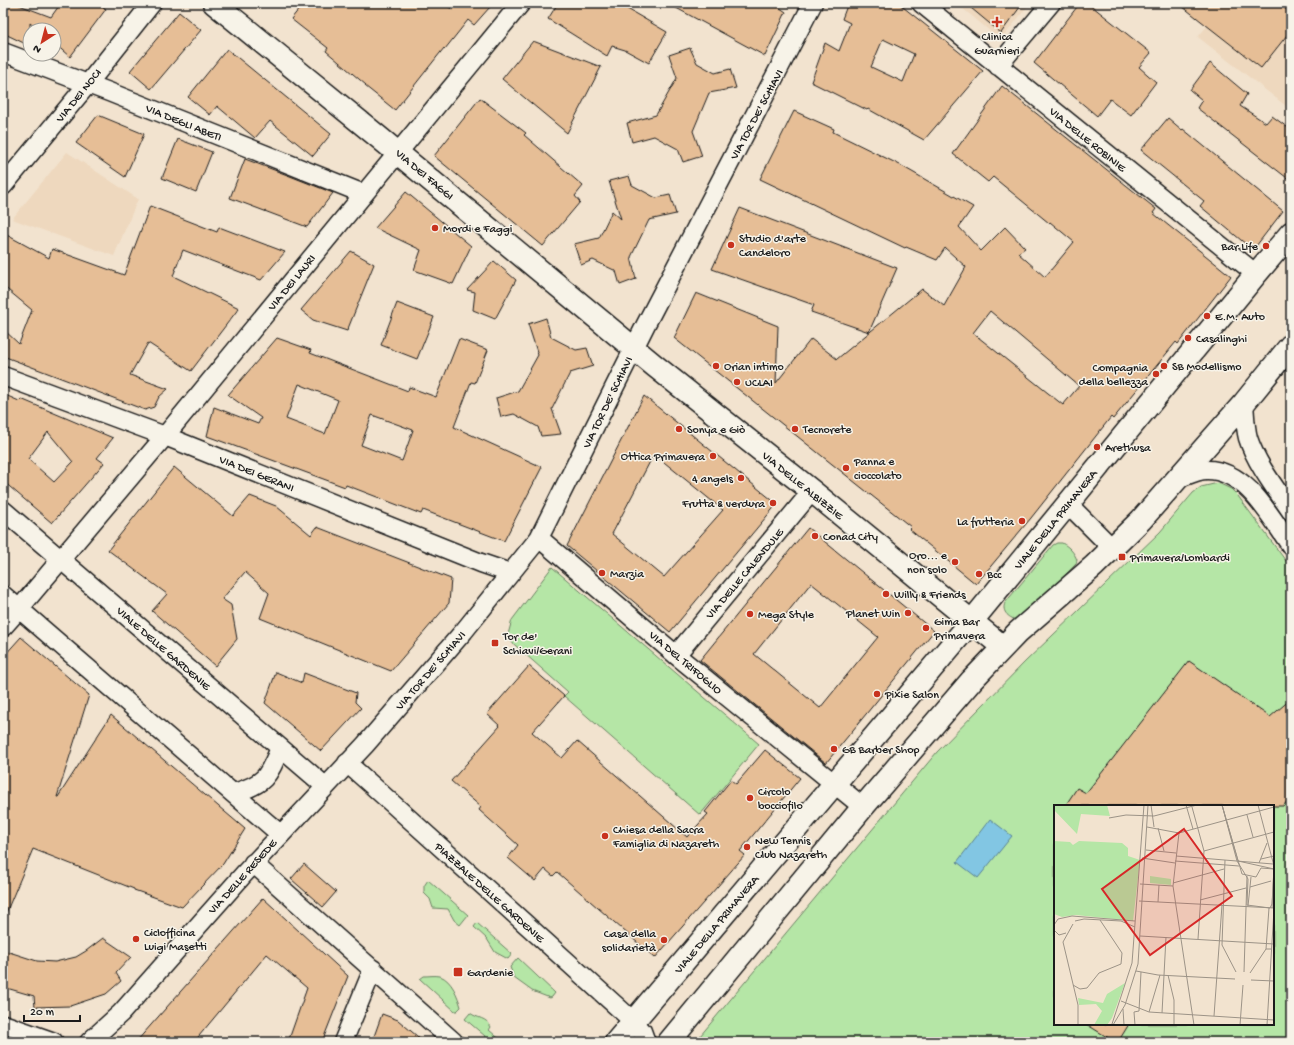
<svg xmlns="http://www.w3.org/2000/svg" width="1294" height="1045" font-family="'Gochi Hand',sans-serif">
  <style>
    .built { fill: #eed8be }
    .green { fill: #b5e6a6; stroke: #688161; fill-rule: evenodd }
    .water { fill: #82c6e3; stroke: #598293 }
    .building { fill: #e6be96; stroke: #1c1c1c; fill-rule: evenodd }
    .lines { fill: none; stroke-linecap: round; stroke-linejoin: round }
    .street-casing { stroke: #1c1c1c; stroke-width: 21 }
    .secondary-casing { stroke: #1c1c1c; stroke-width: 25 }
    .street { stroke: #f7f3e8; stroke-width: 18 }
    .secondary { stroke: #f7f3e8; stroke-width: 22 }
    .poi-dot { fill: #c8321e; stroke: #f7f3e8; stroke-width: 1.5 }
    .labels { text-anchor: middle; stroke-width: 3; stroke-linejoin: round; paint-order: stroke }
    .poi-label { font-size: 12px; fill: #1c1c1c; stroke: #f7f3e8; text-anchor: start }
    .street-label { font-size: 12px; fill: #1c1c1c; stroke: #f7f3e8 }
    .inset-road { fill: none; stroke: #9c9387; stroke-width: 1 }
    .view { fill: #d62828; fill-opacity: 0.15; stroke: #d62828; stroke-width: 2 }
    .inset-edge { fill: none; stroke: #1c1c1c; stroke-width: 2 }
  </style>
  <rect width="100%" height="100%" fill="#f2e3cf"/>
  <filter id="ink" filterUnits="userSpaceOnUse"><feTurbulence type="fractalNoise" baseFrequency=".025" numOctaves="2"/><feDisplacementMap in="SourceGraphic" scale="8" xChannelSelector="R" yChannelSelector="G"/><feConvolveMatrix kernelMatrix="1 2 1 2 8 2 1 2 1" color-interpolation-filters="sRGB"/></filter>
  <g filter="url(#ink)">
    <path class="built" d="M956 3H1030L1001 40Z
      M1226 3H1291V110L1198 37Z
      M67 152 138 199 114 256 12 219Z"/>
    <path class="green" d="M1218 483 1231 489 1238 496 1291 568V1042H695L937 752 1025 662 1160 532 1193 493 1201 487ZM1055 806H1273V1024H1055Z
      M1062 543C1069 547 1074 552 1077 560L1076 564 1024 617 1018 620C1010 619 1001 612 1005 603L1053 545 1057 543Z
      M552 567 759 744 700 815 564 696 568 692 507 638 512 620Z
      M428 880 468 915 460 925 454 920 448 909 433 908 430 899 424 893V886Z
      M477 923 512 954 508 959 495 952 487 939 474 927Z
      M518 958 555 993 552 997 550 998 532 991 514 978 510 967Z
      M424 976C429 976 435 975 440 976 452 980 458 997 461 1007L457 1011H455L420 979Z
      M470 1013C478 1019 486 1017 491 1027L489 1030 503 1042H492L465 1019Z"/>
    <path class="water" d="M990 819 1012 836 978 878 957 862Z"/>
    <path class="building" d="M3 3H14L51 17 61 3H98L106 9 70 57 54 43V30H38L30 23V46L3 33Z
      M304 3H443L453 10 454 8 448 3H482L481 4 490 7 474 25 468 20 445 49 444 48 395 110 365 86 366 85 326 51 328 48 291 19Z
      M558 3H617L667 32 649 63 625 50 612 46 607 56 548 19Z
      M667 3H773L786 12 765 56Z
      M848 3H898L983 71 924 140 868 109 867 110 811 82 825 43 839 51 850 23 842 19ZM883 39 914 54 903 82 871 67Z
      M965 3H1023L1001 33Z
      M1080 3H1088L1151 53 1139 67 1156 82 1131 115 1110 99 1097 116 1034 63Z
      M1178 3H1278L1291 13V30L1261 68Z
      M179 12 201 30 151 89 130 71Z
      M533 41 601 67 567 133 502 79Z
      M690 48 697 63 715 73 730 69 736 88 709 93 693 131 702 156 683 162 678 149 654 136 632 142 627 123 656 115 677 78 669 55Z
      M227 49 331 134 313 156 270 121 255 138 217 106 210 115 188 97Z
      M1210 63 1247 94 1240 106 1266 123 1272 116 1291 130V181L1197 108 1202 100 1190 90Z
      M1002 86 1156 209 1153 213 1231 276 1178 344 1176 342 1113 419 1111 417 1031 518 976 584 909 529 911 527 674 338 696 293 778 326 776 383 811 339 837 359 922 289 944 306 966 267 945 248 937 260 906 247 905 248 760 179 794 111 834 129 833 132 900 165 973 207 959 227 981 251 1005 227 1025 248 1018 253 1045 277 1074 242 1050 222 1049 223 993 177 988 182 953 154ZM990 311 1079 386 1063 405 973 333Z
      M480 98 526 133 524 135 583 186 575 196 580 202 543 246 434 156Z
      M98 115 144 134 125 177 76 143Z
      M1168 118 1182 130 1183 129 1283 211 1253 250 1200 206 1204 201 1141 150Z
      M178 139 212 152 196 192 162 178Z
      M245 159 290 176 333 193 307 227 230 198Z
      M629 176 632 185 656 198 670 195 676 214 649 220 631 257 636 279 620 285 616 271 593 260 581 265 574 244 599 238 612 211 621 219 609 181Z
      M406 192 471 246 453 284 414 270 421 250 375 228Z
      M150 206 217 232 219 227 285 252 261 280 183 250 173 276 239 308 191 371 148 343 130 375 168 389 159 397 154 407 145 410 3 356V329L19 344 32 310 3 286V233L49 258 52 249 124 275Z
      M740 208 897 268 869 332 811 312 814 305 712 269Z
      M351 251 374 264 347 331 313 320 301 310Z
      M494 261 516 280 495 319 473 310 475 292 467 290Z
      M397 303 434 317 417 359 381 345Z
      M546 318 551 337 576 350 587 348 593 366 570 373 552 409 561 434 541 436 538 427 514 414 501 417 496 398 518 391 538 355 528 324Z
      M277 338 311 350 310 353 408 391 409 387 436 397 459 339 488 350 475 383 471 382 454 427 542 467 504 541 423 510 421 514 346 485 345 487 207 436 214 407 258 424 261 418 228 395ZM299 384 338 400 325 434 286 419ZM372 415 413 430 402 461 361 445Z
      M3 394 19 401 21 399 113 438 97 458 104 463 52 523 3 481ZM48 432 73 462 54 482 28 459Z
      M644 396 777 504 670 632 567 546ZM654 454 723 510 664 577 612 534Z
      M174 467 233 516 250 496 276 506 311 535 317 527 451 579 449 603 391 671 260 618 269 593 245 572 222 599 231 605 237 639 215 666 152 611 167 594 108 550Z
      M808 528 934 631 826 763 700 660ZM811 583 878 637 820 708 754 654Z
      M21 637 89 695 57 797H58L111 715 245 829 223 864 182 907 134 890V889L33 849 3 920V657Z
      M1189 661 1270 717 1291 699V797L1283 806H1065L1077 788 1086 793Z
      M529 666 564 696 532 732 562 758 577 741 687 837 708 814 705 812 731 780 736 784 765 750 800 778 740 851 745 855 655 958 557 872 553 876 545 869 535 881 508 858 518 845 479 810 481 807 451 781 500 726 487 714Z
      M276 672 302 683 304 673 356 693 355 702 361 708 321 751 265 703Z
      M304 864 336 892 323 907 291 879Z
      M263 898 348 976 322 1042H288L307 988 267 954 194 1042H136Z
      M103 938 131 957 116 973 121 981 106 994 70 1006 35 1007 34 996 3 987V950L37 961 55 962 76 957 86 951Z
      M382 1014 398 1020 424 1042H372Z
      M1086 1024H1129L1118 1042H1115Z"/>
    <g class="lines">
      <defs>
        <path id="street" d="M921 3 1256 274
          M3 52 109 92 364 194
          M998 66 1051 3
          M3 186 87 85 152 3
          M3 376 165 436 481 563 510 573
          M1244 403C1245 415 1245 426 1248 438 1256 463 1276 489 1291 511
          M1177 479C1186 476 1197 470 1207 470 1247 470 1271 518 1291 546
          M1068 504 1113 549
          M3 510 325 786
          M539 538 676 655 863 807
          M3 595 280 834
          M3 627 19 609 165 436 521 3
          M676 655 812 491
          M347 763 374 787 633 1021 642 1031 646 1042
          M234 793C265 784 268 777 280 748
          M253 863 454 1042
          M3 1024 54 1042
          M89 1042 121 1013 244 874 365 745 464 631 539 538 646 324 813 3
          M343 1042 373 969"/>
        <path id="secondary" d="M214 3 376 135 655 366 812 491 1003 647
          M616 1042 972 621 1256 274 1291 233
          M669 1042 863 807 972 680 1018 632 1094 566 1141 520 1244 403 1291 345"/>
      </defs>
      <use href="#street" class="street-casing"/>
      <use href="#secondary" class="secondary-casing"/>
      <use href="#street" class="street"/>
      <use href="#secondary" class="secondary"/>
    </g>
  </g>
  <g class="poi-dot">
    <path d="M995 16h4v4h4v4h-4v4h-4v-4h-4v-4h4z"/>
    <circle cx="435" cy="228" r="4"/>
    <circle cx="731" cy="245" r="4"/>
    <circle cx="1266" cy="246" r="4"/>
    <circle cx="1207" cy="316" r="4"/>
    <circle cx="1188" cy="338" r="4"/>
    <circle cx="716" cy="366" r="4"/>
    <circle cx="1164" cy="366" r="4"/>
    <circle cx="1156" cy="374" r="4"/>
    <circle cx="737" cy="382" r="4"/>
    <circle cx="679" cy="429" r="4"/>
    <circle cx="795" cy="429" r="4"/>
    <circle cx="1097" cy="447" r="4"/>
    <circle cx="713" cy="456" r="4"/>
    <circle cx="846" cy="468" r="4"/>
    <circle cx="741" cy="478" r="4"/>
    <circle cx="773" cy="503" r="4"/>
    <circle cx="1022" cy="521" r="4"/>
    <circle cx="815" cy="536" r="4"/>
    <rect x="1118" y="553" width="8" height="8" rx="2"/>
    <circle cx="955" cy="562" r="4"/>
    <circle cx="602" cy="573" r="4"/>
    <circle cx="979" cy="574" r="4"/>
    <circle cx="886" cy="594" r="4"/>
    <circle cx="908" cy="613" r="4"/>
    <circle cx="750" cy="614" r="4"/>
    <circle cx="926" cy="628" r="4"/>
    <rect x="491" y="639" width="8" height="8" rx="2"/>
    <circle cx="877" cy="694" r="4"/>
    <circle cx="834" cy="749" r="4"/>
    <circle cx="750" cy="798" r="4"/>
    <circle cx="605" cy="836" r="4"/>
    <circle cx="747" cy="847" r="4"/>
    <circle cx="136" cy="939" r="4"/>
    <circle cx="664" cy="940" r="4"/>
    <rect x="453" y="967" width="10" height="10" rx="2"/>
  </g>
  <g class="labels">
    <g class="poi-label">
      <text x="997" y="40" text-anchor="middle">Clinica<tspan x="997" dy="14">Guarnieri</tspan></text>
      <text x="443" y="232">Mordi e Faggi</text>
      <text x="739" y="242">Studio d'arte<tspan x="739" dy="14">Candeloro</tspan></text>
      <text x="1258" y="250" text-anchor="end">Bar Life</text>
      <text x="1215" y="320">E.M. Auto</text>
      <text x="1196" y="342">Casalinghi</text>
      <text x="724" y="370">Orian intimo</text>
      <text x="1172" y="370">SB Modellismo</text>
      <text x="1148" y="371" text-anchor="end">Compagnia<tspan x="1148" dy="14">della bellezza</tspan></text>
      <text x="745" y="386">UCLAI</text>
      <text x="687" y="433">Sonya e Giò</text>
      <text x="803" y="433">Tecnorete</text>
      <text x="1105" y="451">Arethusa</text>
      <text x="705" y="460" text-anchor="end">Ottica Primavera</text>
      <text x="854" y="465">Panna e<tspan x="854" dy="14">cioccolato</tspan></text>
      <text x="733" y="482" text-anchor="end">4 angels</text>
      <text x="765" y="507" text-anchor="end">Frutta &amp; verdura</text>
      <text x="1014" y="525" text-anchor="end">La frutteria</text>
      <text x="823" y="540">Conad City</text>
      <text x="947" y="559" text-anchor="end">Oro... e<tspan x="947" dy="14">non solo</tspan></text>
      <text x="1130" y="561">Primavera/Lombardi</text>
      <text x="610" y="577">Marzia</text>
      <text x="987" y="578">Bcc</text>
      <text x="894" y="598">Willy &amp; Friends</text>
      <text x="900" y="617" text-anchor="end">Planet Win</text>
      <text x="758" y="618">Mega Style</text>
      <text x="934" y="625">Gima Bar<tspan x="934" dy="14">Primavera</tspan></text>
      <text x="503" y="640">Tor de'<tspan x="503" dy="14">Schiavi/Gerani</tspan></text>
      <text x="885" y="698">Pixie Salon</text>
      <text x="842" y="753">GB Barber Shop</text>
      <text x="758" y="795">Circolo<tspan x="758" dy="14">bocciofilo</tspan></text>
      <text x="613" y="833">Chiesa della Sacra<tspan x="613" dy="14">Famiglia di Nazareth</tspan></text>
      <text x="755" y="844">New Tennis<tspan x="755" dy="14">Club Nazareth</tspan></text>
      <text x="144" y="936">Ciclofficina<tspan x="144" dy="14">Luigi Masetti</tspan></text>
      <text x="656" y="937" text-anchor="end">Casa della<tspan x="656" dy="14">solidarietà</tspan></text>
      <text x="467" y="976">Gardenie</text>
    </g>
    <g class="street-label">
      <text transform="translate(78 95) rotate(-51)" y="4">VIA DEI NOCI</text>
      <text transform="translate(756 114) rotate(-62)" y="4">VIA TOR DE' SCHIAVI</text>
      <text transform="translate(184 122) rotate(22)" y="4">VIA DEGLI ABETI</text>
      <text transform="translate(1088 139) rotate(39)" y="4">VIA DELLE ROBINIE</text>
      <text transform="translate(425 174) rotate(40)" y="4">VIA DEI FAGGI</text>
      <text transform="translate(291 282) rotate(-51)" y="4">VIA DEI LAURI</text>
      <text transform="translate(607 402) rotate(-64)" y="4">VIA TOR DE' SCHIAVI</text>
      <text transform="translate(257 473) rotate(22)" y="4">VIA DEI GERANI</text>
      <text transform="translate(803 485) rotate(39)" y="4">VIA DELLE ALBIZZIE</text>
      <text transform="translate(1055 519) rotate(-51)" y="4">VIALE DELLA PRIMAVERA</text>
      <text transform="translate(744 573) rotate(-50)" y="4">VIA DELLE CALENDULE</text>
      <text transform="translate(164 648) rotate(41)" y="4">VIALE DELLE GARDENIE</text>
      <text transform="translate(686 662) rotate(40)" y="4">VIA DEL TRIFOGLIO</text>
      <text transform="translate(430 670) rotate(-49)" y="4">VIA TOR DE' SCHIAVI</text>
      <text transform="translate(242 876) rotate(-48)" y="4">VIA DELLE RESEDE</text>
      <text transform="translate(490 892) rotate(42)" y="4">PIAZZALE DELLE GARDENIE</text>
      <text transform="translate(716 924) rotate(-50)" y="4">VIALE DELLA PRIMAVERA</text>
    </g>
  </g>
  <g transform="translate(1054 805)">
    <rect width="220" height="220" fill="#f2e3cf"/>
    <path d="M0 0H53L56 11 27 9 23 29 0 5ZM0 36 16 37 19 40 25 36 68 38 74 43V51L86 55 79 116 22 110 8 112 0 109ZM96 71 117 74V80L96 78ZM71 178 58 213 53 220H40L48 206 42 199 25 200 24 193 49 198 53 189Z" fill="#b5e6a6"/>
    <path class="inset-road" d="M97 0 100 22M132 0 139 24M168 0 188 69 202 72 207 63 220 64M168 0 183 56 194 74 193 100 216 103 218 99 220 64 184 56 168 0M204 0 220 61 218 103M138 2 150 46 144 134M193 10 199 32M55 13 72 10 100 11 143 0M93 22 125 28 220 2M104 23 110 46M125 28 119 81 140 220M92 45 122 48M150 46 220 27M122 51 219 59M88 53 121 58M207 54 220 51M171 55 168 140 182 167M121 56 185 61M205 58 213 38M119 78 170 64M86 79 119 81M196 82 217 76M146 95 192 83M85 96 220 103M104 97 105 80M194 101 197 72M215 103 212 144H217M21 116 30 114 67 116 81 122M19 119 9 137 24 200V220M0 120 4 114 18 111 81 116M0 125 5 130 12 128M86 131 220 139M0 136V159M82 166 104 170 181 174M190 167 193 71M196 168 212 144M114 170 120 195V220M197 175 220 176M19 180 26 184 33 183 45 168 67 159 68 148 46 115M67 196 95 207 220 215M69 204 70 220M95 207 106 170M108 208 112 132M160 211 168 100M58 219 78 158 90 0M59 220 71 200 84 159 94 0M81 220 80 207 85 206 87 167M186 220 189 180M213 220 220 104"/>
    <path class="view" d="M130 24 178 91 96 150 48 84Z"/>
    <rect width="220" height="220" class="inset-edge"/>
  </g>
  <rect width="1294" height="1045" fill="none" stroke="#f7f3e8" stroke-width="16"/>
  <rect x="8" y="8" width="1278" height="1029" fill="none" stroke="#1c1c1c" stroke-width="1.5" filter="url(#ink)"/>
  <g transform="translate(42 42) rotate(216)"><circle r="19" fill="#f7f3e8" stroke="#9f9d96"/>
  <path d="M0-3L7 15L0 10L-7 15Z" fill="#c8321e"/>
  <text y="-6" font-size="11" font-weight="bold" text-anchor="middle" fill="#1c1c1c">N</text>
  </g>
  <path d="M24 1015v6h56v-6" fill="none" stroke="#1c1c1c" stroke-width="2"/>
  <text x="30" y="1015" font-size="12" fill="#1c1c1c" stroke="#f7f3e8" stroke-width="3" paint-order="stroke">20 m</text>
</svg>
